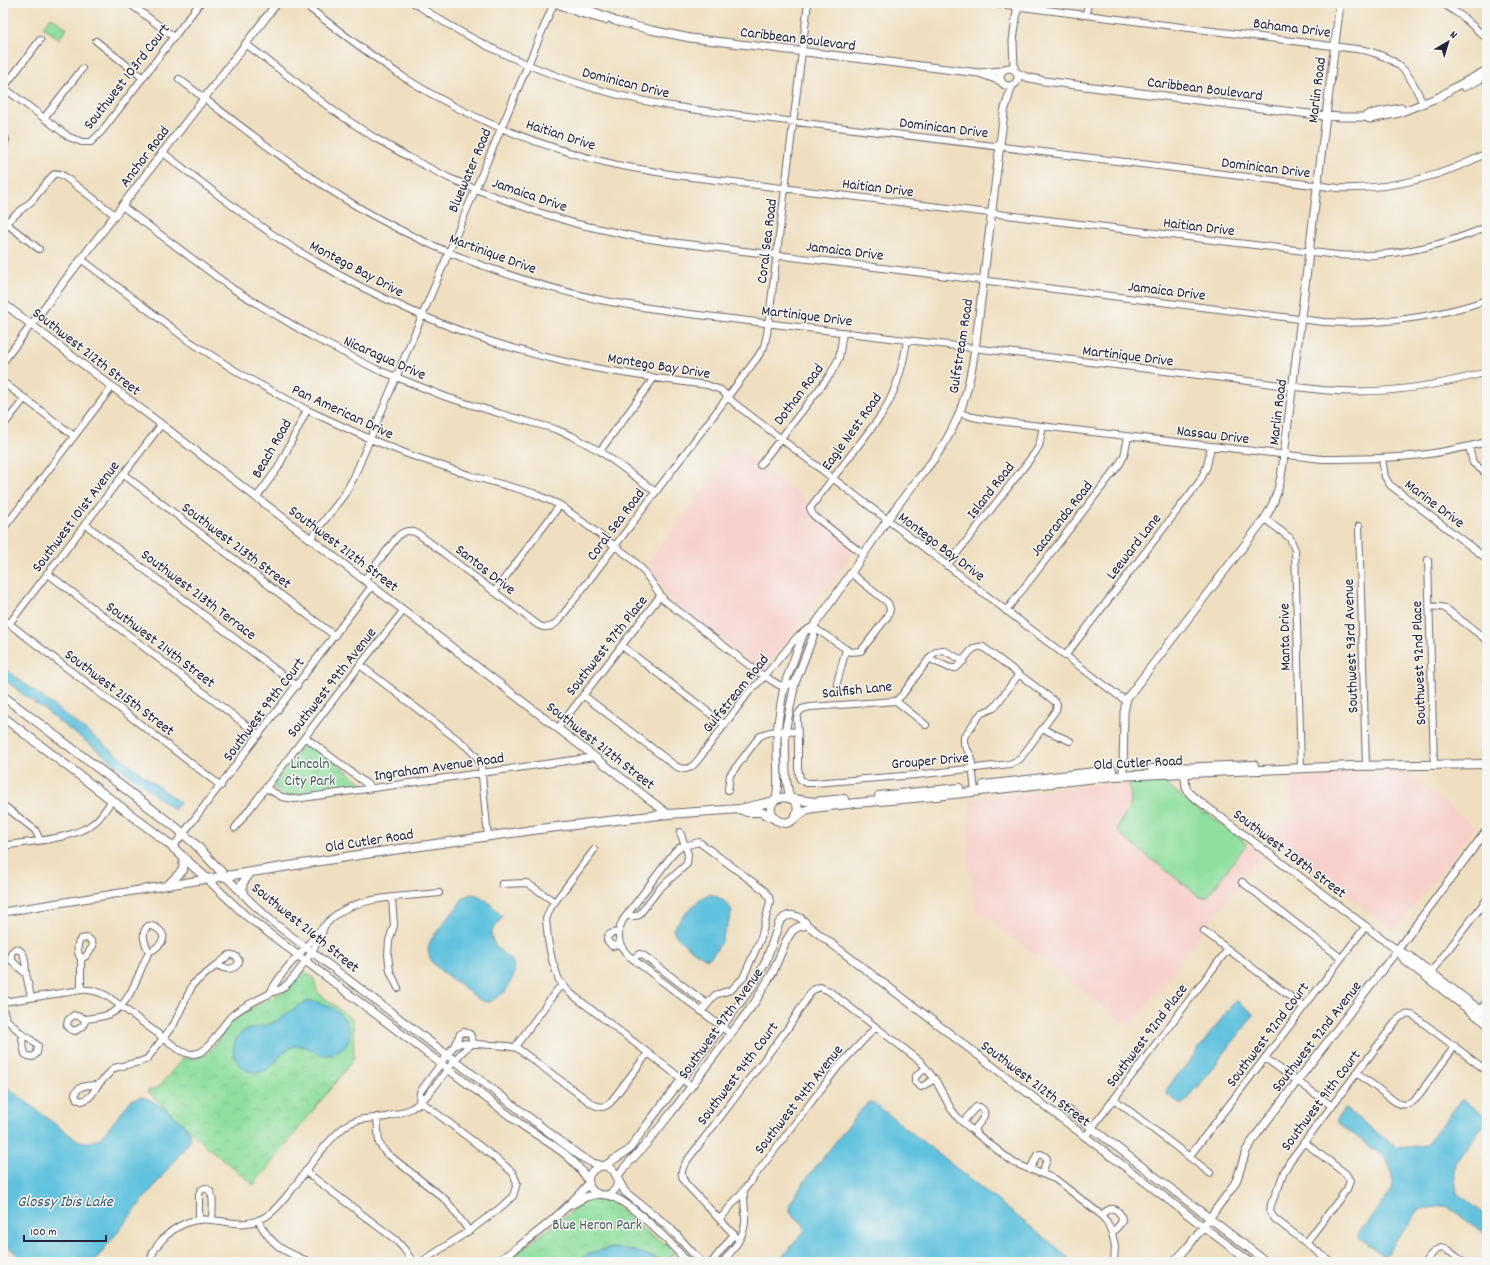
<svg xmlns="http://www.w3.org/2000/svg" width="1490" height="1265" font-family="Dekko,sans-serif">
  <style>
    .built { fill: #f7d0cb }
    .green { fill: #8fdf9e; stroke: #58806c }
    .park { fill: url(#park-crowns); stroke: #58806c }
    .water { fill: #60c2de; stroke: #41728c }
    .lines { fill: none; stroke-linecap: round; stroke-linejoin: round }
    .minor-casing { stroke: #6a646a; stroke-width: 8 }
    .tertiary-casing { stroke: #6a646a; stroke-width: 9 }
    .secondary-casing { stroke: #6a646a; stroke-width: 10 }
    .minor { stroke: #fff; stroke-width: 6 }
    .tertiary { stroke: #fff; stroke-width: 7 }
    .secondary { stroke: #fff; stroke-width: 8 }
    .labels { text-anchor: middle; stroke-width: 3; stroke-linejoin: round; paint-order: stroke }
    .street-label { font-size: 15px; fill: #22223b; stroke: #f6f6f2 }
    .park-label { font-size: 15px; fill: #435b59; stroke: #f6f6f2 }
    .water-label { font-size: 16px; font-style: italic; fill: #385a74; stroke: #f6f6f2 }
  </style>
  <defs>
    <pattern id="park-crowns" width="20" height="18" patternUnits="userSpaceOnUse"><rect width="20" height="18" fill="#8fdf9e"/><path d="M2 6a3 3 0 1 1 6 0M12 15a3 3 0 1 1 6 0" fill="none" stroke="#7bbf89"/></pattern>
  </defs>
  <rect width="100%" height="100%" fill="#f6f6f2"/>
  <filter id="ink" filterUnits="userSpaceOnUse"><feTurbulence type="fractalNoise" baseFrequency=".025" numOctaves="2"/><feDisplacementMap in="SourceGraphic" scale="8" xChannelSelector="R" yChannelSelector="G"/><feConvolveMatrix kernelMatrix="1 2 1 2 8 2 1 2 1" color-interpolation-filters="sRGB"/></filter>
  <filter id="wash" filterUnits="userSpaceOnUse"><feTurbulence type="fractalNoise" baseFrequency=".012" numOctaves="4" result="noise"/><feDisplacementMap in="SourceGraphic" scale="16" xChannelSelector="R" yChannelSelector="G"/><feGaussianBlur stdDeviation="0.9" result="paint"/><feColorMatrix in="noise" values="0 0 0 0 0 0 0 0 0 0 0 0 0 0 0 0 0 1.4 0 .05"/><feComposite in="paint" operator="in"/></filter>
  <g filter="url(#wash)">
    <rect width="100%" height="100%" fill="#efdfc0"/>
    <path class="built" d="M736 446 861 542 766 667 762 668H759L679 608 665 592 647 564Z
      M1403 770 1476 827 1394 931 1277 842 1276 832 1292 806 1291 774Z
      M1098 784H1129L1131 801 1119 834 1200 897H1202L1209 895 1245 846 1246 843 1261 854 1130 1027 974 908 969 860 970 800Z"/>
    <path class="green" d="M1167 779 1168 786 1203 813H1207L1246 843 1245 846 1207 897H1200L1123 837 1118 831C1117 822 1127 814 1130 806 1132 799 1130 791 1129 784L1130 781Z"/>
    <path class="park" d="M51 17 67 28 59 39 43 27Z
      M306 742H309L366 786 291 797 279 792 273 787 275 781 304 743Z
      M303 970 314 978 317 992 353 1020 354 1059 254 1185 199 1140 183 1124 147 1091 158 1088 183 1058 195 1059 207 1054 211 1050 230 1022 241 1014 285 991Z
      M592 1198 610 1200 627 1216 645 1232 667 1245 674 1254 665 1262H661L653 1257 626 1249 610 1248 594 1252 574 1262H505L584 1202Z"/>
    <path class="water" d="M3 667 180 803 174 810 96 749 62 724 39 705 35 704 34 702 22 694 3 678Z
      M471 894C483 894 495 908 502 917L491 933 492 939 496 947 511 960 514 966V975L505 992 490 1002C478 1002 471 993 462 986 450 976 423 964 429 945 430 939 436 934 439 929 444 924 447 917 452 913 460 906 460 897 471 894Z
      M709 894C718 896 730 903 732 912 727 925 719 955 707 959 697 954 675 940 673 929 679 920 700 897 709 894Z
      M310 1001C330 1002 358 1022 347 1044 343 1050 337 1050 332 1055 315 1057 308 1043 295 1046 276 1051 275 1075 253 1072 246 1071 239 1067 236 1060 233 1056 233 1050 234 1045 240 1024 261 1030 276 1021 288 1015 296 1004 310 1001Z
      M1235 1001 1239 1002 1253 1013V1016L1198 1087C1191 1090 1189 1100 1183 1104H1180L1167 1094 1166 1091C1172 1080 1180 1073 1187 1064Z
      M3 1084 60 1128 77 1140 84 1142H90L102 1137 131 1100 142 1097C154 1099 183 1121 188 1131 190 1134 190 1138 190 1141L94 1262H27L3 1243Z
      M1462 1099 1487 1118V1120L1455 1163 1454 1170 1457 1193 1487 1216V1235L1449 1207 1445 1206 1422 1209 1418 1211 1386 1255 1383 1256 1358 1236V1234L1391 1192C1395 1182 1391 1164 1384 1157L1338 1123 1337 1119 1343 1110 1345 1109 1398 1148 1426 1145Z
      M870 1102 874 1103 1066 1255 1071 1262H778L805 1230 803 1224 790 1213V1203L806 1179 863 1107Z
      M610 1248C628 1249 645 1252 661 1262H574L594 1252Z"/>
  </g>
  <g filter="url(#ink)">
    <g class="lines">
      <defs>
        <path id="minor" d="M129 3 174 37
          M303 3C336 29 370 55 405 78 469 119 543 148 617 165 639 169 661 173 683 176L1337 255C1388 258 1440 247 1487 227
          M414 3C497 59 590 95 690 109L1338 188C1390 190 1441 177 1487 153
          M990 3 1364 50C1400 59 1409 71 1423 104
          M1442 3 1463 17 1487 39
          M1086 15 1088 3
          M96 41 143 78
          M246 44 334 111 375 138 412 159 449 178 483 192 538 212 577 224 637 237 670 242 1324 322C1380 325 1434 318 1487 300
          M179 79C233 120 285 162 343 198 419 245 505 278 592 298 622 305 652 308 682 313L1322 390C1378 395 1434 387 1487 372
          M3 87 69 137 82 142H91L102 131 200 3
          M4 87 40 40
          M44 118 82 69
          M3 132 6 140 3 148
          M162 152C212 190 261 230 315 261 394 308 480 343 570 363 615 373 661 379 707 385L721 390 734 403 1116 694 1126 701
          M122 206 233 289 311 336 376 369 446 397 501 414 555 429 572 436 600 451 656 492
          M3 221 39 249
          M3 225 32 201 52 176C56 172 61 174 65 177L115 215
          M81 259 189 341 244 376 307 410 370 439 410 455 472 476 533 493 560 505 631 558 643 570 664 600 758 672 779 685 784 686 795 683
          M3 362 31 325
          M4 383 74 436
          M960 413 973 417 989 420 1322 459C1352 459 1381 459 1411 456 1437 454 1462 448 1487 442
          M3 426 25 398
          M1469 447 1473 463 1487 474
          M600 451 654 378
          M1382 459 1385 477 1390 485 1487 559
          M760 465 830 375 839 358 843 332
          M123 474 335 636
          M256 498 278 468 307 410
          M1265 519 1290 538 1295 550 1301 768
          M85 524 297 686
          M1359 526 1366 766
          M3 529 112 387
          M310 539 344 495 354 477 554 3
          M864 555 813 515 810 508 880 417C896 393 903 368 907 340
          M1428 560 1434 765
          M947 566 1034 454 1039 446 1043 426
          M47 573 259 735
          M364 580 398 536C405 530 411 529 420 535L538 625C547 630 553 627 559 620L757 358 764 347 767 334 808 3
          M494 592 560 505
          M1429 606 1440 607 1445 608 1487 640
          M1006 611 1119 465 1124 456 1128 437
          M3 619 221 786
          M9 624 161 425
          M813 627 846 649
          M622 646 725 725
          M1065 656 1200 481 1207 466 1211 446
          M930 659 950 668H956C965 662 970 644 983 647L1053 700 1057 704 1056 710 1020 759 1010 764 916 775 814 783H806L800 779 798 768V741L797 718 798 714 802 709 810 707 896 701 902 695 932 655 937 651 943 650 964 661
          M360 665 466 746 476 756 481 766 488 837
          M837 683 846 649 851 652 861 651 888 616 890 609 888 603 852 574
          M583 695 674 765C687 774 694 766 701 756L749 692 764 677 797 637 804 632
          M896 701 926 725
          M558 728 660 596
          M1043 729 1070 741
          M305 737 372 788
          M266 788 282 797 295 799 595 757
          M728 790 730 775 759 737C771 728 785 732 798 732
          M975 792 971 756 964 744V737L978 717 982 713 994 708 1019 674
          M3 805 35 830 40 840
          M235 828 360 665 404 610
          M1481 839 1487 843
          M3 846C30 841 74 840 95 822 102 816 107 807 112 800
          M173 847 372 586
          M594 850 551 907 546 919 548 940 552 960 559 980 570 993 691 1086
          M1242 882 1341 958
          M502 884 527 883 555 902
          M392 898 394 925 389 941 388 955 390 971 398 988
          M626 916H635L639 915 659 889 687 864 688 854 680 832
          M148 926C154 925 165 932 163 939 162 944 154 950 149 952 145 944 140 933 148 926Z
          M1204 931 1304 1007
          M619 932C613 933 607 933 607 940L612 946 620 944
          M15 949C27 950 25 964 26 974L11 960V953Z
          M229 955C234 954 238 957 239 962 235 971 225 970 217 965Z
          M81 959 86 956 93 946 92 942 88 938 81 939C76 944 77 953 81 959V990
          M633 959 639 954 643 955 707 1004
          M1431 972 1487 899
          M26 974 31 997
          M270 993C279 975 293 961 306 947 315 936 326 922 337 914 363 895 408 897 439 893
          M3 1002 81 990C92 989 101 992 110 998L181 1051C209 1065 216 1027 235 1013 244 1006 259 999 269 994 273 992 277 991 281 989 293 982 320 942 324 927
          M3 1009 6 1019 24 1036
          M702 1011 715 995 731 990 743 978 761 938 770 902 769 897 765 891 699 842 680 847 675 851 623 920C616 933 618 946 629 956L731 1034
          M1478 1013 1487 1001
          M74 1015 86 1019 83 1026 75 1031 70 1029 67 1025 68 1020Z
          M86 1019C94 1018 103 1017 110 1014 131 1005 139 970 149 952
          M24 1036 28 1037 38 1046 37 1053 33 1057 28 1056 25 1054 22 1039Z
          M454 1046 460 1034 464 1032 470 1034 474 1044
          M515 1047 557 990 562 986
          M1265 1058 1332 1106
          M926 1068 915 1077V1082L921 1087 935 1079
          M1357 1073 1397 1103C1404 1106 1409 1105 1415 1100L1455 1046
          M94 1085 97 1086C93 1093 90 1099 82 1101L77 1099 75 1094C79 1085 86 1086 94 1085Z
          M97 1086 114 1068 139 1062 147 1059 174 1024 193 984 217 965
          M1114 1099 1210 1173
          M419 1102 420 1092 447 1055 454 1046 461 1043 507 1046 517 1048 591 1103C597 1107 604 1109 610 1103L648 1053
          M419 1102 427 1106 503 1164 513 1173 517 1183 513 1196 500 1208 469 1231 421 1262
          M377 1117 379 1143 385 1152 446 1200 469 1231
          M963 1122 976 1107H980C991 1114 978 1124 973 1131
          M1085 1137 1228 949
          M1304 1142 1346 1174 1350 1181 1347 1189 1306 1243
          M1189 1157 1366 926
          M1030 1170 1037 1155 1041 1154 1046 1157 1047 1159 1042 1174
          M306 1172 396 1240 404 1249 413 1262
          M1101 1215C1108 1209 1114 1205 1120 1214 1121 1216 1122 1217 1122 1220 1121 1225 1115 1229 1112 1233
          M720 1219 744 1190 838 1067 876 1027
          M199 1220V1194L201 1190 205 1188C216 1191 212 1210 212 1220
          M258 1220C271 1246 285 1252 310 1262
          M739 1240 686 1184C680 1176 681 1170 686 1162L788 1028 811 992 813 990 820 987 829 991 920 1061 936 1081 951 1109 959 1119 973 1131 1014 1163 1055 1179 1099 1213 1107 1222 1112 1233 1115 1246 1114 1262
          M1180 1257 1186 1262
          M151 1262C151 1253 156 1247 161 1241 174 1226 193 1217 212 1220 233 1222 246 1228 265 1217 276 1211 283 1200 291 1191 306 1171 324 1144 343 1128 355 1117 371 1119 386 1117 395 1115 404 1112 412 1108 437 1093 447 1061 472 1044
          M712 1262 734 1234
          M723 1262C732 1251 745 1236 745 1221 746 1211 743 1200 744 1190
          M1331 1262 1275 1219 1270 1212 1271 1204 1279 1186 1284 1172 1290 1161 1397 1020C1402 1015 1408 1013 1414 1016L1487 1071
          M1425 1262C1441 1240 1445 1248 1463 1262"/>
        <path id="tertiary" d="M555 3 580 13 605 20
          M571 3 608 17 615 21 651 30 690 38 979 73 1001 81
          M1000 77a9 9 0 1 1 18 0a9 9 0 1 1-18 0Z
          M1014 69 1013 41 1018 3
          M979 73 1002 71
          M1017 73 1026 77 1044 81 1317 115 1341 117H1364L1370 119 1399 113 1439 97 1455 87 1487 70
          M1464 87 1487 76
          M1364 117 1369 114 1401 108
          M3 303 595 757 668 814
          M31 325 277 3
          M1184 767 1186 788 1191 795 1397 950 1411 957 1487 1015
          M1123 775 1124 712 1127 698 1263 521C1275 504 1281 484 1283 463L1340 3
          M790 798 788 789 786 777 785 732 795 683 814 634 813 627
          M776 799C780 780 776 759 777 739 777 722 781 704 784 686L804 632 813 627C841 589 866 550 893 512 906 493 922 475 936 456 960 422 969 390 975 349L1004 112 1012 85
          M226 877 253 904 274 923 580 1156 590 1162 607 1167 613 1170 625 1192 669 1227 701 1262
          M3 912 207 879 245 915 519 1123C543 1140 574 1154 588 1181
          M1399 952 1405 961 1487 1024
          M1067 1109 1267 1262
          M603 1166C597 1167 593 1169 590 1174 580 1194 616 1206 618 1180
          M604 1166 629 1150 646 1126 752 987 766 961 779 923C787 911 800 914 807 925L1250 1262
          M617 1177 623 1169 648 1142 671 1113 755 1002 773 972 786 941 792 931 798 927 807 925
          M607 1195C629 1199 672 1244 687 1262
          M573 1204 586 1197 598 1194
          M497 1262C531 1239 563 1214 589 1183
          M1174 1262 1187 1248 1232 1188 1237 1179 1246 1151 1257 1134 1392 957 1487 830"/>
        <path id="secondary" d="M3 696 178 829 197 846 226 877
          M3 717 168 843 207 879 365 854 540 829 668 814 740 809 774 801
          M1152 769 1254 765
          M984 785 1112 770
          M879 796 959 788
          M793 799 814 802 844 799
          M740 809 747 812H761L781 822 786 823 791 821 806 810 813 808 856 803 936 796 1114 776 1354 766 1487 764
          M776 820C754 793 810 788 795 818
          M169 884 183 870 184 857
          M243 894 242 884 250 873"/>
      </defs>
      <use href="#minor" class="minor-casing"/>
      <use href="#tertiary" class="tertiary-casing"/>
      <use href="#secondary" class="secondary-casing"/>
      <use href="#minor" class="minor"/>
      <use href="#tertiary" class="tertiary"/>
      <use href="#secondary" class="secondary"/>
    </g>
  </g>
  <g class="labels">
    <g class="street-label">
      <text transform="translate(1292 27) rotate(7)" y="5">Bahama Drive</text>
      <text transform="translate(798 38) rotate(7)" y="5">Caribbean Boulevard</text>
      <text transform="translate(126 76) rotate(-52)" y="5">Southwest 103rd Court</text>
      <text transform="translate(626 82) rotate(14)" y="5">Dominican Drive</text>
      <text transform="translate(1205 88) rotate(7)" y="5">Caribbean Boulevard</text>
      <text transform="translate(1316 90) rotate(-83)" y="5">Marlin Road</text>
      <text transform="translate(944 127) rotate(7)" y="5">Dominican Drive</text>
      <text transform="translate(561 134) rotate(18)" y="5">Haitian Drive</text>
      <text transform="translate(144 156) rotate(-53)" y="5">Anchor Road</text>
      <text transform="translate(1266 167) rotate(7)" y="5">Dominican Drive</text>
      <text transform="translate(469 170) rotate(-67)" y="5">Bluewater Road</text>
      <text transform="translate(878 187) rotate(7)" y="5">Haitian Drive</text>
      <text transform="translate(530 194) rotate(19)" y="5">Jamaica Drive</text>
      <text transform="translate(1199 226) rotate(7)" y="5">Haitian Drive</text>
      <text transform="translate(766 241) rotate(-83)" y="5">Coral Sea Road</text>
      <text transform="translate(845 250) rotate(7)" y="5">Jamaica Drive</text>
      <text transform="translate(493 253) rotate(20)" y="5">Martinique Drive</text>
      <text transform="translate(357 268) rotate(28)" y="5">Montego Bay Drive</text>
      <text transform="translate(1167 290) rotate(7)" y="5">Jamaica Drive</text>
      <text transform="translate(807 315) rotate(7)" y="5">Martinique Drive</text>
      <text transform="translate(960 346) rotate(-81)" y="5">Gulfstream Road</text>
      <text transform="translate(87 351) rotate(38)" y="5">Southwest 212th Street</text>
      <text transform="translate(1128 355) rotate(7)" y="5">Martinique Drive</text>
      <text transform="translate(385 357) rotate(24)" y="5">Nicaragua Drive</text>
      <text transform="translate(659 365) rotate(9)" y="5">Montego Bay Drive</text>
      <text transform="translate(798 394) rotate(-53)" y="5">Dothan Road</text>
      <text transform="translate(343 411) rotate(25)" y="5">Pan American Drive</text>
      <text transform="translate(1277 412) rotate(-83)" y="5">Marlin Road</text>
      <text transform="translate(851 431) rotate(-54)" y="5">Eagle Nest Road</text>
      <text transform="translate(1213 434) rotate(7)" y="5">Nassau Drive</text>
      <text transform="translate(271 448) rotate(-60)" y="5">Beach Road</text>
      <text transform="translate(990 490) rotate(-52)" y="5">Island Road</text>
      <text transform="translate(1435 503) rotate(37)" y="5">Marine Drive</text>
      <text transform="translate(75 516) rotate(-53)" y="5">Southwest 101st Avenue</text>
      <text transform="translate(1061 518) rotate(-52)" y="5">Jacaranda Road</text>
      <text transform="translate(615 524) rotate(-53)" y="5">Coral Sea Road</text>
      <text transform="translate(237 545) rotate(37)" y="5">Southwest 213th Street</text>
      <text transform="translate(942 546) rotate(37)" y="5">Montego Bay Drive</text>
      <text transform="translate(1133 546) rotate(-52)" y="5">Leeward Lane</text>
      <text transform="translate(344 548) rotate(37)" y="5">Southwest 212th Street</text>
      <text transform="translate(486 569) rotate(38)" y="5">Santos Drive</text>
      <text transform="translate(199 594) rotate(37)" y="5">Southwest 213th Terrace</text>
      <text transform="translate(1284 637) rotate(-91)" y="5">Manta Drive</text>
      <text transform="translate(161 644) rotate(37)" y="5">Southwest 214th Street</text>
      <text transform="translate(606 645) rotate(-52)" y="5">Southwest 97th Place</text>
      <text transform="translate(1350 646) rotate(-92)" y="5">Southwest 93rd Avenue</text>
      <text transform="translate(1418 663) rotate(-92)" y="5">Southwest 92nd Place</text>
      <text transform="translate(331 682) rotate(-52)" y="5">Southwest 99th Avenue</text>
      <text transform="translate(857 689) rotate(-6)" y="5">Sailfish Lane</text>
      <text transform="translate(120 692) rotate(37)" y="5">Southwest 215th Street</text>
      <text transform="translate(735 693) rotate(-51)" y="5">Gulfstream Road</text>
      <text transform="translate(263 709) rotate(-53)" y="5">Southwest 99th Court</text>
      <text transform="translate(601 745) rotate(38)" y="5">Southwest 212th Street</text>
      <text transform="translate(930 760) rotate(-5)" y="5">Grouper Drive</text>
      <text transform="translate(1138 762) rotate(-3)" y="5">Old Cutler Road</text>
      <text transform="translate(439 766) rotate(-8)" y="5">Ingraham Avenue Road</text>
      <text transform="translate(369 840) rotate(-9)" y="5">Old Cutler Road</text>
      <text transform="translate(1290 853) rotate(37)" y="5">Southwest 208th Street</text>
      <text transform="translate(306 927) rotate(39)" y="5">Southwest 216th Street</text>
      <text transform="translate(720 1023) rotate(-54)" y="5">Southwest 97th Avenue</text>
      <text transform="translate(1267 1034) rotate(-53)" y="5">Southwest 92nd Court</text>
      <text transform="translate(1146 1035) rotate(-53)" y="5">Southwest 92nd Place</text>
      <text transform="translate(1316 1036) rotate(-52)" y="5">Southwest 92nd Avenue</text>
      <text transform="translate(737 1073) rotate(-53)" y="5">Southwest 94th Court</text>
      <text transform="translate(1036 1083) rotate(37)" y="5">Southwest 212th Street</text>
      <text transform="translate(798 1099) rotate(-52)" y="5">Southwest 94th Avenue</text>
      <text transform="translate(1320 1100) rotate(-53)" y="5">Southwest 91th Court</text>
    </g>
    <g class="park-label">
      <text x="310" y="768">Lincoln<tspan x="310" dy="17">City Park</tspan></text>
      <text x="597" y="1229">Blue Heron Park</text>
    </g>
    <g class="water-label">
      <text x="65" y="1206">Glossy Ibis Lake</text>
    </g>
  </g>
  <rect width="1490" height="1265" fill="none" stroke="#f6f6f2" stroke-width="16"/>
  <g transform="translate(1448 42) rotate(38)" stroke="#f6f6f2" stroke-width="3" paint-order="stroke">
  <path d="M0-3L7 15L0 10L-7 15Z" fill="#22223b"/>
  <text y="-6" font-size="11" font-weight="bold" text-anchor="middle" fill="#22223b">N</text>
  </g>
  <path d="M24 1235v6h82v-6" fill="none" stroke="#22223b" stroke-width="2"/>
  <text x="30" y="1235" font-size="12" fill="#22223b" stroke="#f6f6f2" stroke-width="3" paint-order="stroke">100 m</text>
</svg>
